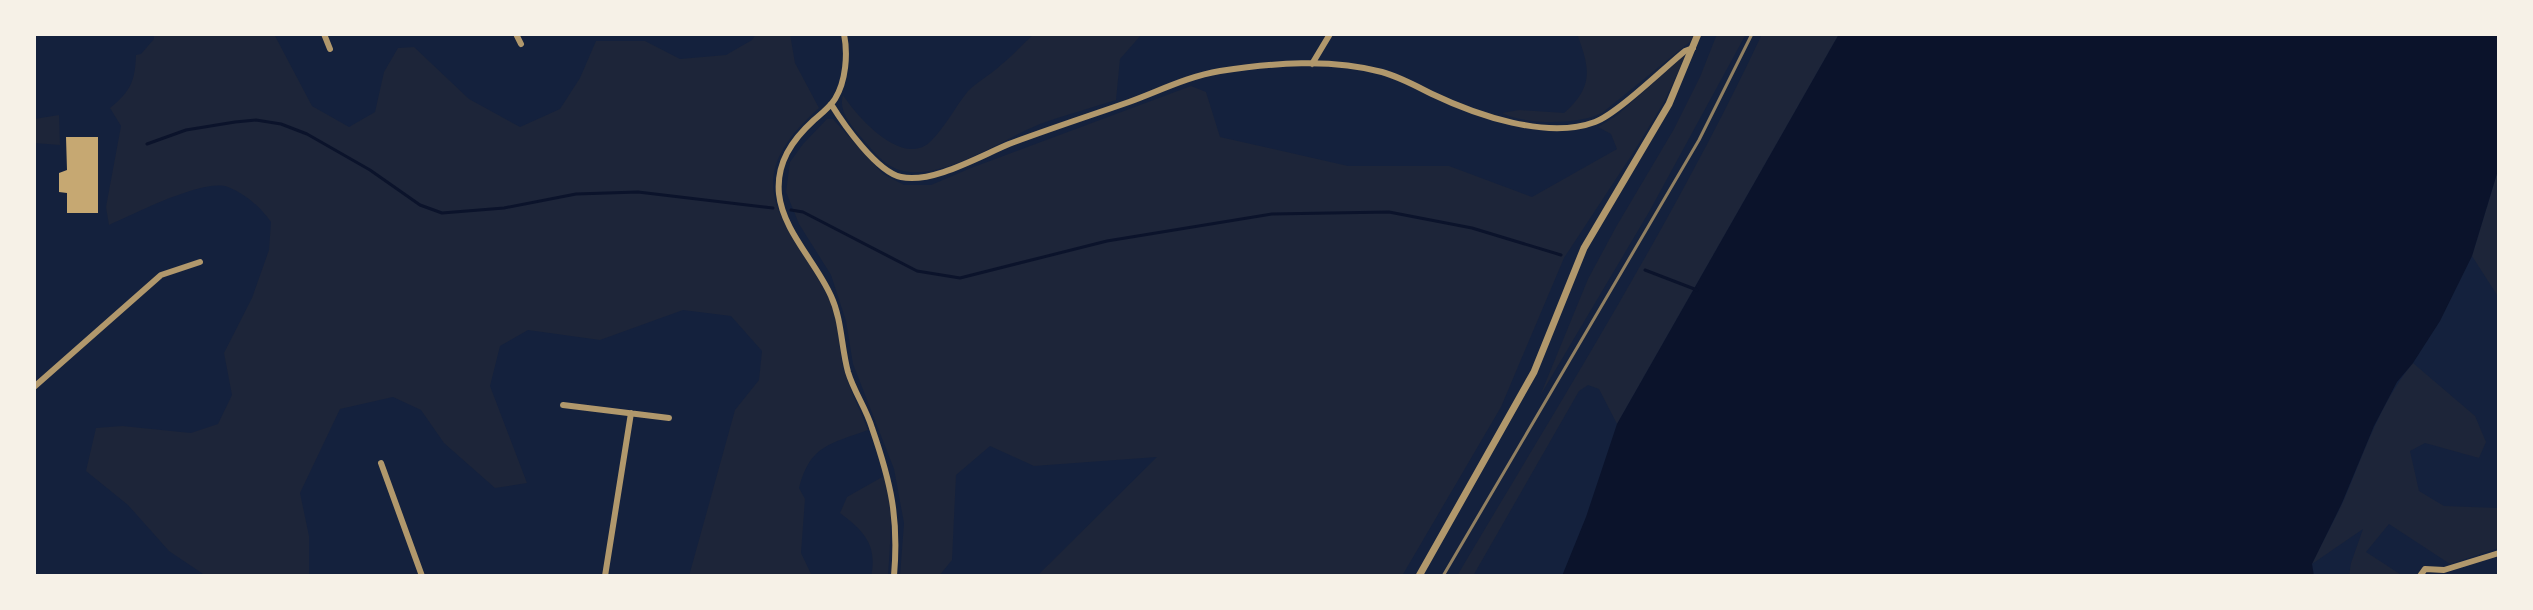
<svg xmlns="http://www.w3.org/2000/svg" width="2533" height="610" font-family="'DejaVu Sans',sans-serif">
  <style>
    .green { fill: #1d2539 }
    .water { fill: #0b132b }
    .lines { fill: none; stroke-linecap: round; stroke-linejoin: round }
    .stream { stroke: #0b132b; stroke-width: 3 }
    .building { fill: #c6a872 }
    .minor { stroke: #b1986c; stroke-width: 6 }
    .tertiary { stroke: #b1986c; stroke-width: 7 }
    .rail { stroke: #918062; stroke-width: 3 }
  </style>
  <rect width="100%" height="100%" fill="#14213d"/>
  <path class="green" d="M154 34H274L312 106 349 127 375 112 384 72 398 48 414 47 469 99 520 127 560 109 580 78 596 41H645L680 59 726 55 752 40 756 34H790L795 63 819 108C730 187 791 221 830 301 841 323 837 350 845 373 851 393 861 411 868 430 830 444 810 445 799 488L805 499 801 553 812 576H689L735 410 759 380 762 351 731 316 683 310 600 340 528 330 500 346 490 386 527 483 495 488 444 443 421 410 393 397 340 409 300 493 309 536V576H206L169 551 128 505 86 471 96 428 122 426 191 433 218 424 232 395 224 353 252 298 269 250 271 222C260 207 246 194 228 187 204 178 134 214 109 225L106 207 121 126 110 108C131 91 135 81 136 55L141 54 154 39Z
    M1034 34H1142L1120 59 1116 100C1091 108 1065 115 1040 124 1003 139 944 180 903 171 885 167 873 151 861 137 851 125 838 111 843 95 857 117 903 169 931 141 946 126 955 107 968 91 978 81 992 74 1002 64 1013 55 1023 44 1034 34Z
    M1577 34H1694L1691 41 1602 113C1578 125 1526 125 1502 113L1519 110 1564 113C1594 87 1590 68 1577 34Z
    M1717 34H1746L1649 212 1540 396 1588 279 1616 227 1674 129 1700 77Z
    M1762 34H1839L1617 424 1599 389 1588 385 1579 391 1473 576H1457C1562 398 1674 221 1762 34Z
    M1687 53 1664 102 1635 150 1564 258 1501 407 1402 576H1037L1157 457 1034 466 990 446 956 475 952 560 939 576H900L904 523 894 469 853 364 846 321 831 275 799 224 786 192 790 162 803 144 827 119H833L883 174 904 185H931L971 168 1191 86 1206 92 1220 137 1348 166H1449L1532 197 1617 149 1611 134 1598 127 1616 116Z
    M59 115 60 145 34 143V119Z
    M2499 167V298L2472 256Z
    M2413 363 2475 416 2486 442 2479 458 2425 443 2410 451 2419 491 2444 506 2499 508V548L2450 564 2389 524 2366 552 2403 576H2349L2351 563 2363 529 2312 564C2322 543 2333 523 2343 502 2364 454 2379 404 2413 363Z
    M884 476C894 509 890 542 888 576H871C878 545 863 530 840 513L847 497Z"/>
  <path class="water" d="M1839 34H2499V167L2472 256 2440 321 2413 363 2397 382 2374 426 2342 503 2312 564 2314 576H1562L1586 517 1617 424Z"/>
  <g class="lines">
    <path class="stream" d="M147 144 186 130 235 122 256 120 281 124 307 134 370 170 420 205 442 213 504 208 576 194 638 192 773 208
      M791 210 803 212 917 271 960 278 1107 241 1272 214 1389 212 1472 228 1561 255
      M1645 270 1697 290"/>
  </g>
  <path class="building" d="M66 137H98V213H67V193L59 192V173L67 170Z"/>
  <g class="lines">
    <path class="minor" d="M324 34 330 49
      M516 34 521 44
      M844 34C848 54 846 81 835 99 830 107 821 114 814 120 792 140 776 163 779 194 783 231 816 262 831 296 842 320 841 346 848 372 854 392 866 408 872 428 891 483 899 518 894 576
      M1312 64 1330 34
      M831 104C844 125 877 172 901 177 932 184 980 156 1009 144 1049 129 1089 116 1129 102 1159 91 1189 76 1220 71 1272 63 1331 58 1382 72 1400 77 1416 86 1432 94 1476 115 1547 140 1595 122 1617 114 1664 68 1685 51L1693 48
      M34 387 161 275 200 262
      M563 405 669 418
      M381 463 422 576
      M605 576 631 413
      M2420 576 2425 569 2444 570 2499 553"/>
    <path class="tertiary" d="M1419 576 1534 372 1584 248 1669 104 1698 34"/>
    <path class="rail" d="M1443 576 1699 140 1752 34"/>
  </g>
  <rect width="2533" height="610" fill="none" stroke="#f6f1e7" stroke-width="72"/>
</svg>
